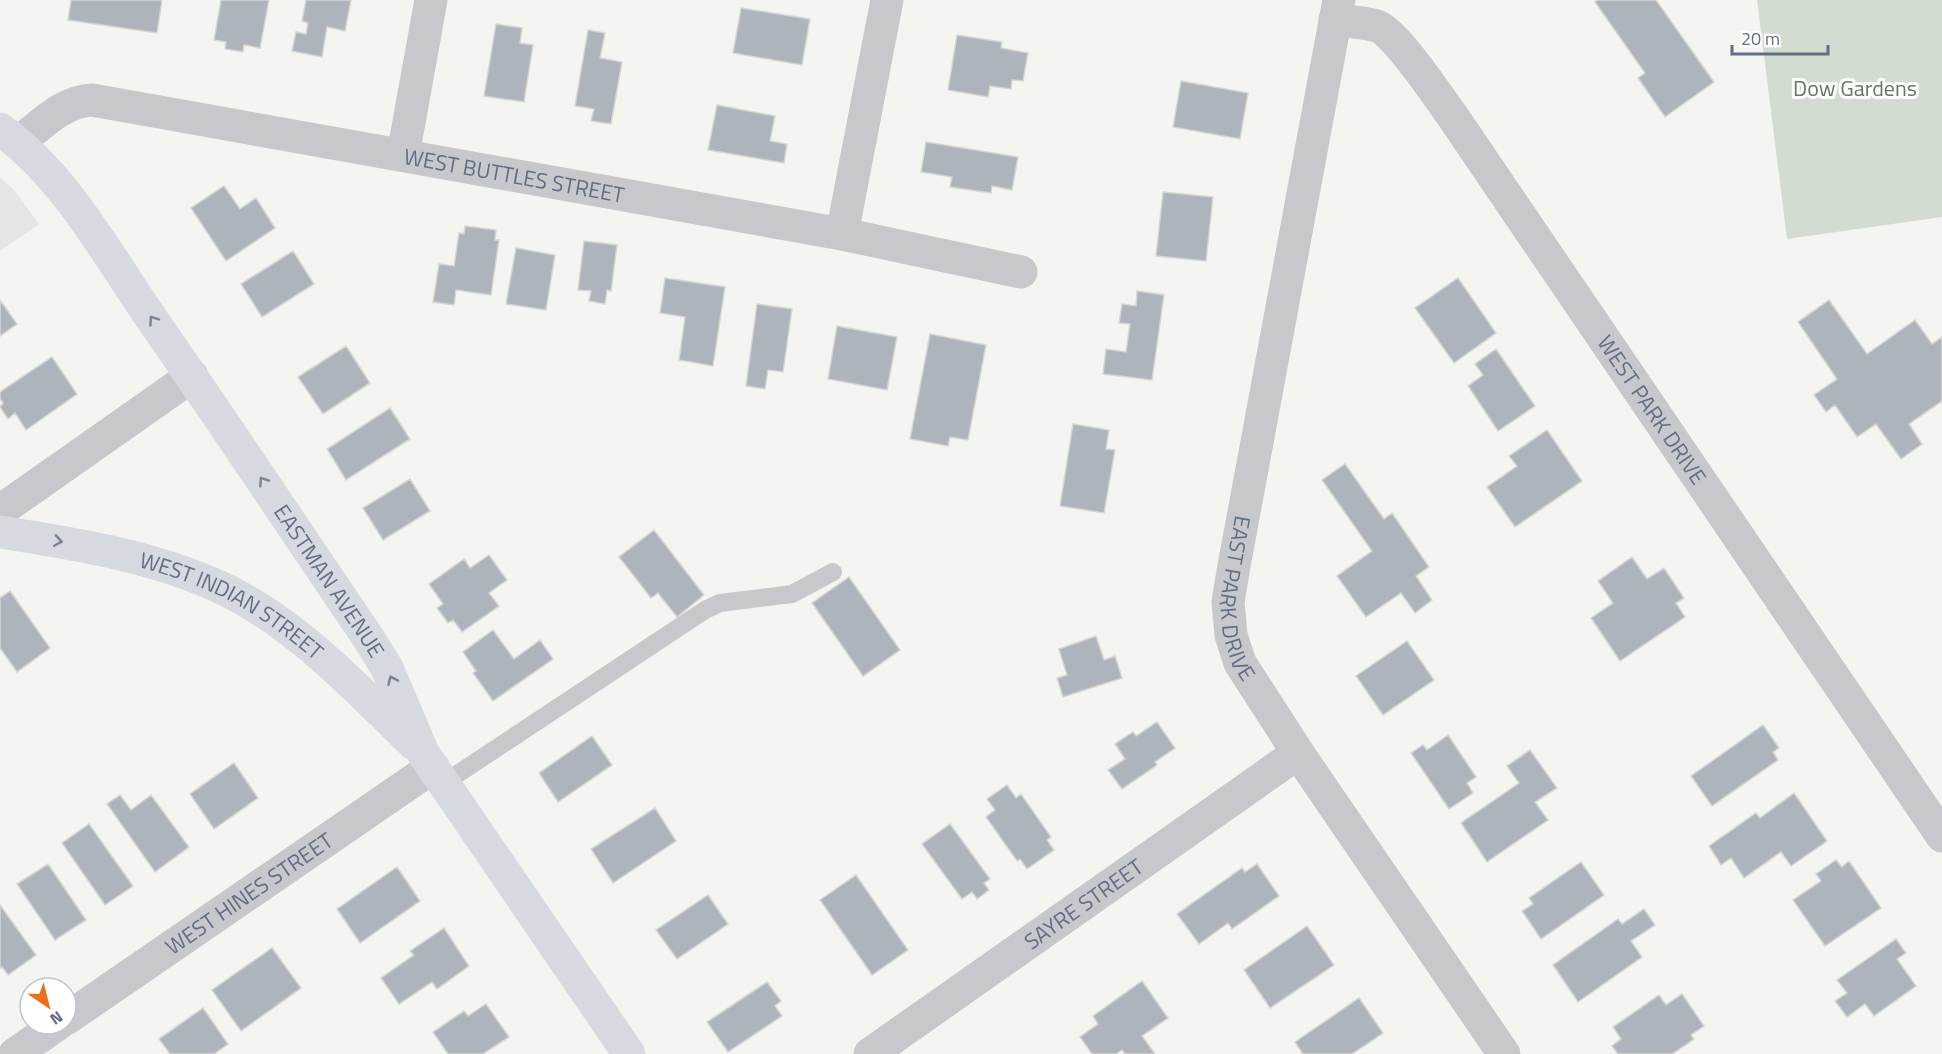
<svg xmlns="http://www.w3.org/2000/svg" width="1942" height="1054" font-family="'Titillium Web',sans-serif">
  <style>
    .built { fill: #e4e5e4 }
    .green { fill: #d3dcd1 }
    .building { fill: #aeb4bb; stroke: #d5d6d3; stroke-width: 1.5 }
    .lines { fill: none; stroke-linecap: round; stroke-linejoin: round }
    .lane { stroke: #c6c8cc; stroke-width: 18 }
    .street { stroke: #c6c8cc; stroke-width: 33 }
    .primary { stroke: #d6d9df; stroke-width: 33 }
    .oneway { stroke: #798395 }
    .labels { text-anchor: middle; stroke-width: 6; stroke-linejoin: round; paint-order: stroke }
    .park-label { font-size: 22px; fill: #627a61; stroke: #fff }
    .street-label { font-size: 22px; fill: #626e83; stroke: #fff }
  </style>
  <rect width="100%" height="100%" fill="#f4f5f0"/>
  <path class="built" d="M0 178 14 190 39 224 0 251Z"/>
  <path class="green" d="M1757 0H1942V217L1787 239Z"/>
  <path class="building" d="M71 0H162L157 33 68 20Z
    M221 0H269L260 48 244 45 243 52 225 49 226 42 214 40Z
    M306 0H351L345 31 327 27 322 57 292 51 296 32 306 34 308 23 302 21Z
    M1598 0H1656L1714 82 1665 117 1638 78 1645 73 1595 2Z
    M741 8 810 19 802 65 733 53Z
    M496 24 522 28 520 43 533 45 524 102 484 96Z
    M588 30 605 33 600 58 622 62 611 124 591 121 594 109 575 106Z
    M957 35 1002 42 1001 48 1028 53 1023 81 1012 80 1011 89 990 86 988 97 948 90Z
    M1181 81 1248 93 1240 139 1173 127Z
    M717 105 775 116 770 141 787 144 784 163 708 150Z
    M926 142 1018 157 1012 190 992 186 991 193 950 187 952 177 921 172Z
    M224 186 240 209 256 198 275 228 226 261 191 208Z
    M1163 192 1213 197 1206 261 1156 256Z
    M465 226 496 230 495 240H499L491 295 456 290 454 305 433 302 439 264 454 266 459 233 464 234Z
    M584 241 617 245 611 291 607 290 605 304 589 301 591 291 578 290Z
    M516 248 555 255 546 310 506 304Z
    M293 251 314 284 262 317 241 284Z
    M665 278 725 287 713 366 679 360 685 317 660 313Z
    M1458 278 1496 333 1454 363 1415 308Z
    M1137 291 1164 295 1152 380 1103 374 1106 349 1126 352 1130 324 1119 323 1122 304 1136 306Z
    M0 300 17 324 0 336Z
    M1829 300 1867 354 1915 320 1932 344 1942 337V401L1909 424 1922 444 1901 459 1876 424 1857 437 1835 405 1826 412 1814 395 1837 379 1798 322Z
    M757 304 792 309 783 372 768 370 765 389 746 386Z
    M837 326 897 337 887 390 828 379Z
    M930 334 986 345 968 440 950 437 948 446 910 439Z
    M346 346 370 383 323 414 298 377Z
    M1496 349 1535 406 1498 431 1468 386 1483 375 1475 364Z
    M52 357 77 394 26 430 15 413 8 419 0 407 3 403 0 399V392Z
    M390 408 410 439 346 480 327 449Z
    M1073 424 1109 430 1106 449 1115 450 1104 513 1060 506Z
    M1547 430 1582 481 1515 527 1487 487 1517 466 1509 456Z
    M1345 464 1384 519 1392 513 1429 567 1416 576 1432 600 1415 613 1401 593 1366 617 1337 576 1372 551 1322 480Z
    M410 479 430 511 383 540 363 508Z
    M654 530 704 595 677 617 658 593 651 598 619 557Z
    M489 555 507 580 489 593 499 606 462 632 453 620 448 623 437 608 443 604 429 584 464 559 470 568Z
    M1632 557 1647 579 1664 568 1684 598 1676 603 1685 617 1620 661 1591 618 1613 603 1598 581Z
    M849 577 900 650 863 676 812 603Z
    M10 591 50 648 17 672 0 648V598Z
    M493 630 514 659 540 640 553 659 493 701 473 673 476 671 463 652Z
    M1096 636 1104 660 1115 656 1122 678 1063 697 1057 678 1067 675 1059 649Z
    M1407 641 1434 680 1383 715 1356 676Z
    M1157 722 1175 748 1155 762 1157 765 1122 789 1108 770 1125 759 1115 744 1133 732 1136 736Z
    M1763 725 1779 748 1773 752 1778 760 1712 806 1691 776Z
    M1448 735 1476 777 1467 783 1473 793 1449 809 1411 753 1423 745 1427 750Z
    M592 736 612 765 558 802 539 773Z
    M1530 750 1557 788 1535 802 1548 820 1487 862 1461 823 1519 783 1507 766Z
    M234 763 258 798 214 829 190 794Z
    M1007 785 1016 798 1021 794 1051 837 1047 840 1054 850 1027 869 1020 859 1017 861 986 817 995 810 987 799Z
    M1794 793 1827 841 1791 866 1781 852 1744 878 1731 858 1721 865 1709 846 1756 813 1760 818Z
    M120 795 131 810 151 795 189 847 155 872 107 804Z
    M655 808 676 841 613 883 591 849Z
    M89 824 133 886 105 905 62 843Z
    M950 824 990 879 984 883 989 890 977 899 972 892 962 899 922 844Z
    M1836 860 1842 867 1849 861 1881 908 1825 946 1793 900 1821 881 1816 874Z
    M1581 862 1604 895 1541 939 1522 911 1533 904 1529 898Z
    M48 864 86 920 55 940 17 884Z
    M1257 864 1279 896 1232 929 1228 923 1199 944 1177 914 1242 868 1245 872Z
    M397 867 420 901 360 943 337 909Z
    M856 875 908 950 872 975 820 900Z
    M708 895 728 924 677 959 656 930Z
    M0 905 36 955 8 975 2 967 0 968Z
    M1644 909 1655 925 1631 941 1642 957 1578 1002 1553 965 1618 919 1622 924Z
    M1307 926 1334 965 1270 1008 1244 970Z
    M444 928 469 966 437 989 432 982 399 1004 381 978 414 955 410 951Z
    M1896 939 1906 953 1897 959 1916 986 1874 1016 1865 1004 1847 1017 1835 1001 1847 993 1837 980Z
    M272 948 301 988 241 1031 212 990Z
    M1142 981 1168 1018 1142 1036 1155 1054H1125L1122 1050 1116 1054H1092L1080 1037 1098 1024 1093 1016Z
    M767 982 781 1001 775 1006 782 1016 728 1052 707 1022Z
    M1682 994 1704 1026 1691 1035 1694 1039 1672 1054H1618L1612 1046 1621 1039 1613 1027 1659 995 1666 1005Z
    M1359 998 1383 1033 1352 1054H1303L1295 1042Z
    M486 1004 509 1037 483 1054H448L433 1032 464 1011 468 1016Z
    M203 1008 228 1044 214 1054H170L159 1039Z"/>
  <g class="lines">
    <path class="lane" d="M444 783 705 610 720 603 792 594 833 572"/>
    <g class="street">
      <path id="s1" d="M1339 0 1234 566 1228 602 1231 635 1240 663 1298 753 1504 1054"/>
      <path id="s2" d="M1335 19C1348 22 1364 22 1377 26 1397 34 1437 95 1451 114L1942 836"/>
      <path id="s3" d="M18 143C40 126 63 101 92 100L842 234 1021 272"/>
      <path d="M403 155 431 0"/>
      <path d="M842 234 887 0"/>
      <path d="M0 511 192 376"/>
      <path id="s4" d="M66 1019 433 767"/>
      <path d="M15 1054 58 1024"/>
      <path id="s5" d="M870 1054 1298 753"/>
    </g>
    <g class="primary">
      <path id="s6" d="M0 129C62 173 105 250 147 312 222 420 295 530 369 639L387 668 423 753 629 1054"/>
      <path id="s7" d="M0 532C76 544 154 556 224 589 298 625 356 688 414 744"/>
    </g>
  </g>
  <defs><path id="oneway-chevron" d="M-2-3.5L2.5 0L-2 3.5" fill="none" stroke-width="1.6" stroke-linecap="round" stroke-linejoin="round" transform="scale(1.5)"/></defs>
  <g class="oneway">
    <use href="#oneway-chevron" transform="translate(153 320) rotate(-125)"/>
    <use href="#oneway-chevron" transform="translate(263 481) rotate(-124)"/>
    <use href="#oneway-chevron" transform="translate(58 541) rotate(9)"/>
    <use href="#oneway-chevron" transform="translate(392 680) rotate(-114)"/>
  </g>
  <g class="labels">
    <g class="park-label">
      <text x="1855" y="96">Dow Gardens</text>
    </g>
    <g class="street-label">
      <text dy="8" stroke="none"><textPath href="#s3" startOffset="516">WEST BUTTLES STREET</textPath></text>
      <text dy="8" stroke="none"><textPath href="#s2" startOffset="516">WEST PARK DRIVE</textPath></text>
      <text dy="8" stroke="none"><textPath href="#s6" startOffset="561">EASTMAN AVENUE</textPath></text>
      <text dy="8" stroke="none"><textPath href="#s1" startOffset="609">EAST PARK DRIVE</textPath></text>
      <text dy="8" stroke="none"><textPath href="#s7" startOffset="246">WEST INDIAN STREET</textPath></text>
      <text dy="8" stroke="none"><textPath href="#s4" startOffset="222">WEST HINES STREET</textPath></text>
      <text dy="8" stroke="none"><textPath href="#s5" startOffset="261">SAYRE STREET</textPath></text>
    </g>
  </g>
  <g transform="translate(48 1006) rotate(145)"><circle r="28" fill="#ffffff" stroke="#c0c5cd" stroke-width="1.5"/>
  <path d="M0-4.5L10 22L0 15L-10 22Z" fill="#ea701b"/>
  <text y="-9" font-size="16" font-weight="bold" text-anchor="middle" fill="#626e83">N</text>
  </g>
  <path d="M1732 45v9h96v-9" fill="none" stroke="#626e83" stroke-width="3"/>
  <text x="1741" y="45" font-size="18" fill="#626e83" stroke="#ffffff" stroke-width="4.5" paint-order="stroke">20 m</text>
</svg>
